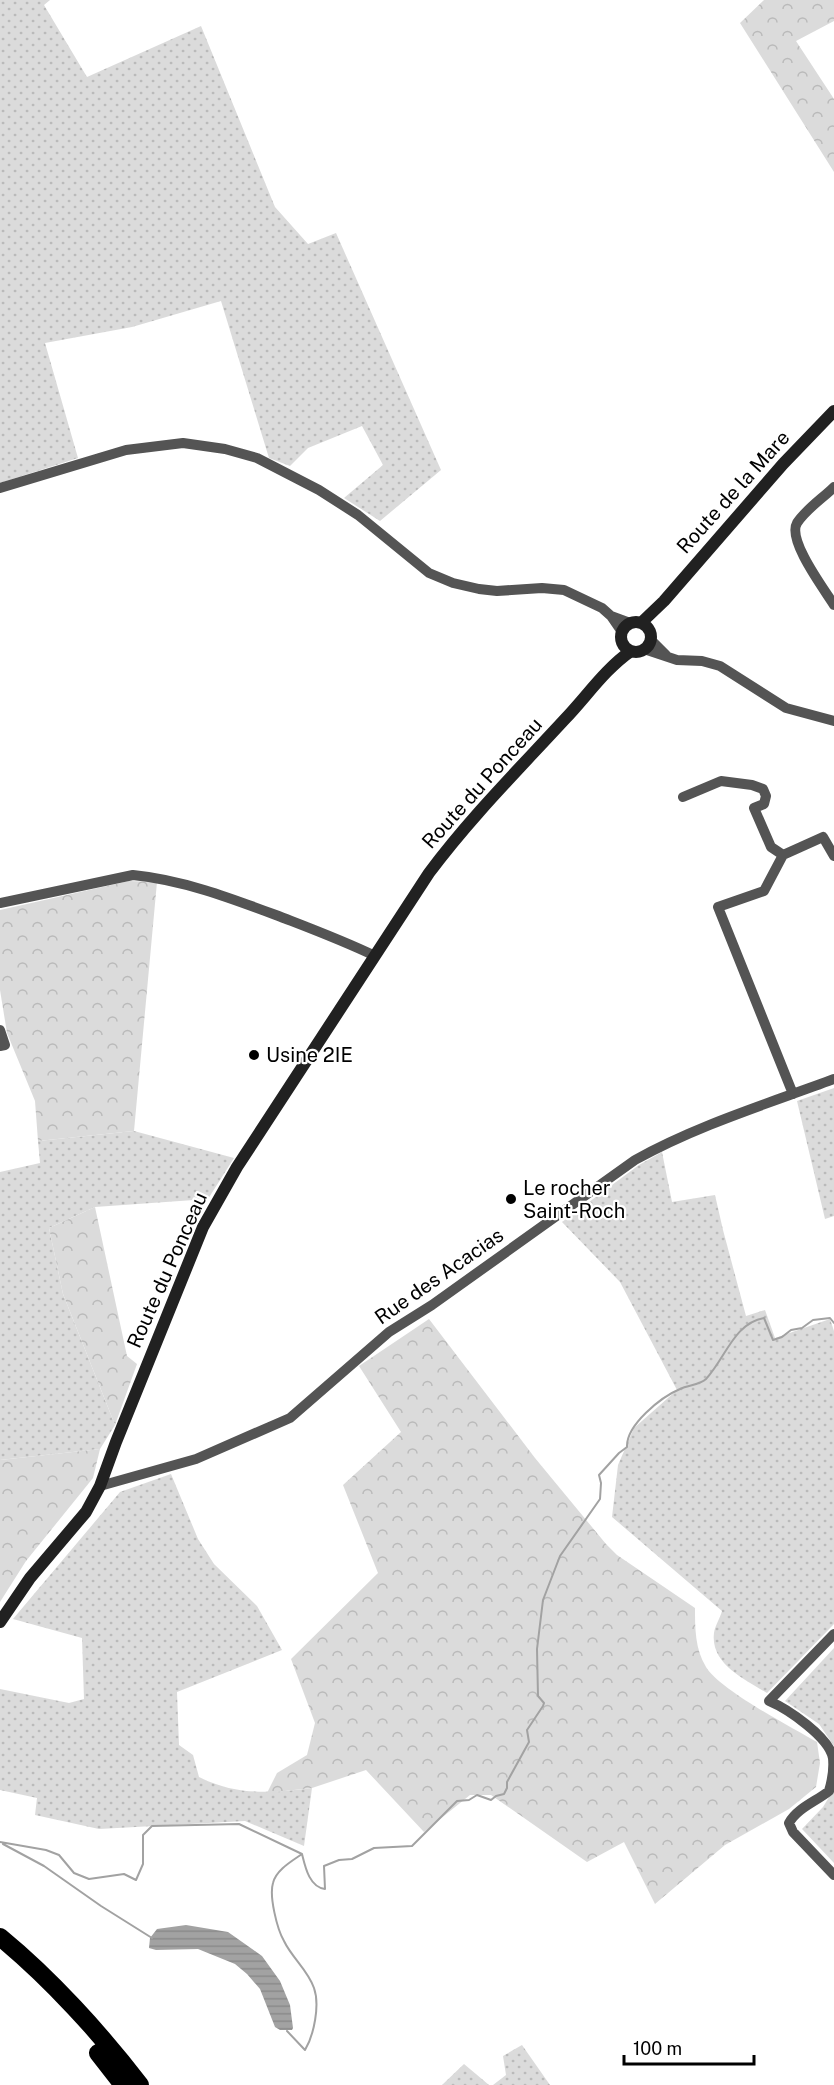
<svg xmlns="http://www.w3.org/2000/svg" width="834" height="2085" font-family="'Public Sans',sans-serif">
  <style>
    .grass { fill: url(#grass-dots) }
    .forest { fill: url(#forest-crowns) }
    .water { fill: url(#water-rules) }
    .lines { fill: none; stroke-linecap: round; stroke-linejoin: round }
    .stream { stroke: #a2a2a2; stroke-width: 2 }
    .street { stroke: #545454; stroke-width: 10 }
    .secondary { stroke: #212121; stroke-width: 12 }
    .highway { stroke: #000; stroke-width: 18 }
    .poi-dot { fill: #000; stroke: #fff; stroke-width: 2 }
    .labels { text-anchor: middle; stroke-width: 4.5; stroke-linejoin: round; paint-order: stroke }
    .street-label { font-size: 20px; fill: #000; stroke: #fff }
    .poi-label { font-size: 20px; fill: #000; stroke: #fff; text-anchor: start }
  </style>
  <defs>
    <pattern id="grass-dots" width="8" height="8" patternUnits="userSpaceOnUse" patternTransform="scale(1.5)"><rect width="8" height="8" fill="#dbdbdb"/><path d="M2 2h.1M6 6h.1" fill="none" stroke="#bababa" stroke-width="1.8" stroke-linecap="round"/></pattern>
    <pattern id="forest-crowns" width="20" height="18" patternUnits="userSpaceOnUse" patternTransform="scale(1.5)"><rect width="20" height="18" fill="#dbdbdb"/><path d="M2 6a3 3 0 1 1 6 0M12 15a3 3 0 1 1 6 0" fill="none" stroke="#bababa"/></pattern>
    <pattern id="water-rules" width="6" height="5" patternUnits="userSpaceOnUse" patternTransform="scale(1.5)"><rect width="6" height="5" fill="#a2a2a2"/><path d="M0 2.5h6" fill="none" stroke="#8a8a8a"/></pattern>
  </defs>
  <rect width="100%" height="100%" fill="#fff"/>
  <path class="grass" d="M0 0H50L44 5 87 77 201 26 275 207 308 244 336 233 441 470 380 521 344 498 383 465 362 426 308 448 290 466 269 458 221 301 132 327 45 343 78 458 0 483Z
    M834 1088V1216L825 1219 797 1101Z
    M134 1131 234 1158 208 1199 95 1207 49 1228 63 1294 115 1425 100 1449 0 1460V1172L40 1163 38 1141Z
    M662 1152 672 1202 715 1195 723 1230 746 1316 765 1310 775 1338 830 1319 834 1331V1624L767 1693C746 1680 710 1664 714 1633 715 1626 720 1618 722 1611L612 1517 618 1465 634 1428 677 1390 620 1282 562 1222 639 1165Z
    M171 1474 198 1539 214 1564 257 1606 282 1650 177 1692 179 1745 193 1755 199 1777C237 1796 271 1793 312 1788L304 1846 245 1821 99 1829 35 1815 37 1798 0 1790V1689L69 1703 84 1699 82 1638 13 1619 120 1492Z
    M834 1648V1746L819 1724 785 1701Z
    M834 1789V1863L802 1829 823 1807Z
    M522 2045 550 2085H493L506 2075 503 2056Z
    M464 2064 489 2085H442Z"/>
  <path class="forest" d="M764 0H834V21L796 41 834 99V172L740 23Z
    M129 881 157 882 134 1131 38 1141 35 1101 7 1033 0 990V910Z
    M95 1207 127 1356 137 1364 115 1425 63 1294 49 1228Z
    M429 1319 535 1458 606 1544 617 1555 695 1608C695 1628 695 1649 706 1667 720 1690 791 1727 817 1742L820 1763 816 1787 789 1809 725 1845 655 1904 624 1842 587 1862 491 1795H470L424 1832 366 1770 312 1788 267 1793 277 1773 307 1755 315 1723 291 1659 378 1573 343 1485 401 1432 359 1366Z
    M100 1449 93 1478 26 1561 0 1602V1460Z"/>
  <path class="water" d="M186 1925 228 1932 262 1956 280 1981 290 2005 293 2028 292 2030H280L275 2027 260 1989 247 1974 235 1964 198 1949 156 1950 149 1948 150 1938 157 1929Z"/>
  <g class="lines">
    <path class="stream" d="M0 1842 46 1850 59 1855 74 1873 89 1879 124 1874 136 1880 143 1864V1835L152 1826 239 1824 302 1854C305 1866 309 1887 325 1889L324 1866 339 1860 352 1859 374 1848 412 1846 457 1801 469 1800 477 1795 491 1800 496 1796 504 1794 507 1788V1782L529 1742 527 1730 543 1706 544 1703 538 1696 537 1649 543 1600 560 1556 600 1499 601 1483 599 1475 619 1453 627 1447C626 1425 661 1397 680 1389 688 1385 700 1385 706 1379 725 1359 734 1323 764 1318L773 1340 782 1337 791 1330 802 1328 813 1320 830 1318 834 1323
      M3 1844 44 1866 101 1906 152 1938
      M287 2031 305 2050C314 2035 320 2005 314 1988 308 1970 292 1958 284 1941 277 1929 269 1896 273 1883 276 1870 292 1861 302 1854"/>
    <path class="street" d="M834 487C823 498 806 509 797 523 787 540 824 589 834 605
      M0 488 126 450 183 443 225 449 257 458 319 490 358 515 429 573 453 583 479 589 497 591 542 588 564 590 602 608 611 616 622 632
      M611 616 630 623
      M650 639 666 655
      M644 649 677 660 702 661 720 666 786 708 834 721
      M683 797 721 781 752 785 763 789 766 796 764 804 754 808 771 847 783 855
      M0 903 133 875C184 880 233 899 281 917 312 929 344 941 375 956
      M0 1030 5 1045 0 1046
      M793 1094 718 907 764 891 783 855 823 837 834 856
      M100 1486 196 1459 290 1418 389 1332 432 1305 635 1160C698 1125 767 1104 834 1079
      M834 1634 769 1701C788 1709 829 1737 833 1758 834 1768 832 1781 829 1791 817 1801 797 1808 789 1823L793 1832 834 1875"/>
    <path class="secondary" d="M621 637a15 15 0 1 1 30 0a15 15 0 1 1-30 0Z
      M641 623 664 601 783 464 834 411
      M0 1622 30 1578 86 1512 100 1486 116 1442 203 1227 237 1167 429 873C470 818 518 770 565 719 587 696 605 669 631 651"/>
    <path class="highway" d="M0 1937C50 1978 101 2034 140 2085
      M98 2053 123 2085"/>
  </g>
  <g class="poi-dot">
    <circle cx="254" cy="1055" r="6"/>
    <circle cx="511" cy="1199" r="6"/>
  </g>
  <g class="labels">
    <g class="street-label">
      <text transform="translate(733 492) rotate(-48)" y="7">Route de la Mare</text>
      <text transform="translate(482 783) rotate(-48)" y="7">Route du Ponceau</text>
      <text transform="translate(167 1270) rotate(-66)" y="7">Route du Ponceau</text>
      <text transform="translate(439 1276) rotate(-35)" y="7">Rue des Acacias</text>
    </g>
    <g class="poi-label">
      <text x="266" y="1062">Usine 2IE</text>
      <text x="523" y="1195">Le rocher<tspan x="523" dy="23">Saint-Roch</tspan></text>
    </g>
  </g>
  <path d="M624 2055v9h130v-9" fill="none" stroke="#000000" stroke-width="3"/>
  <text x="633" y="2055" font-size="18" fill="#000000" stroke="#ffffff" stroke-width="4.5" paint-order="stroke">100 m</text>
</svg>
